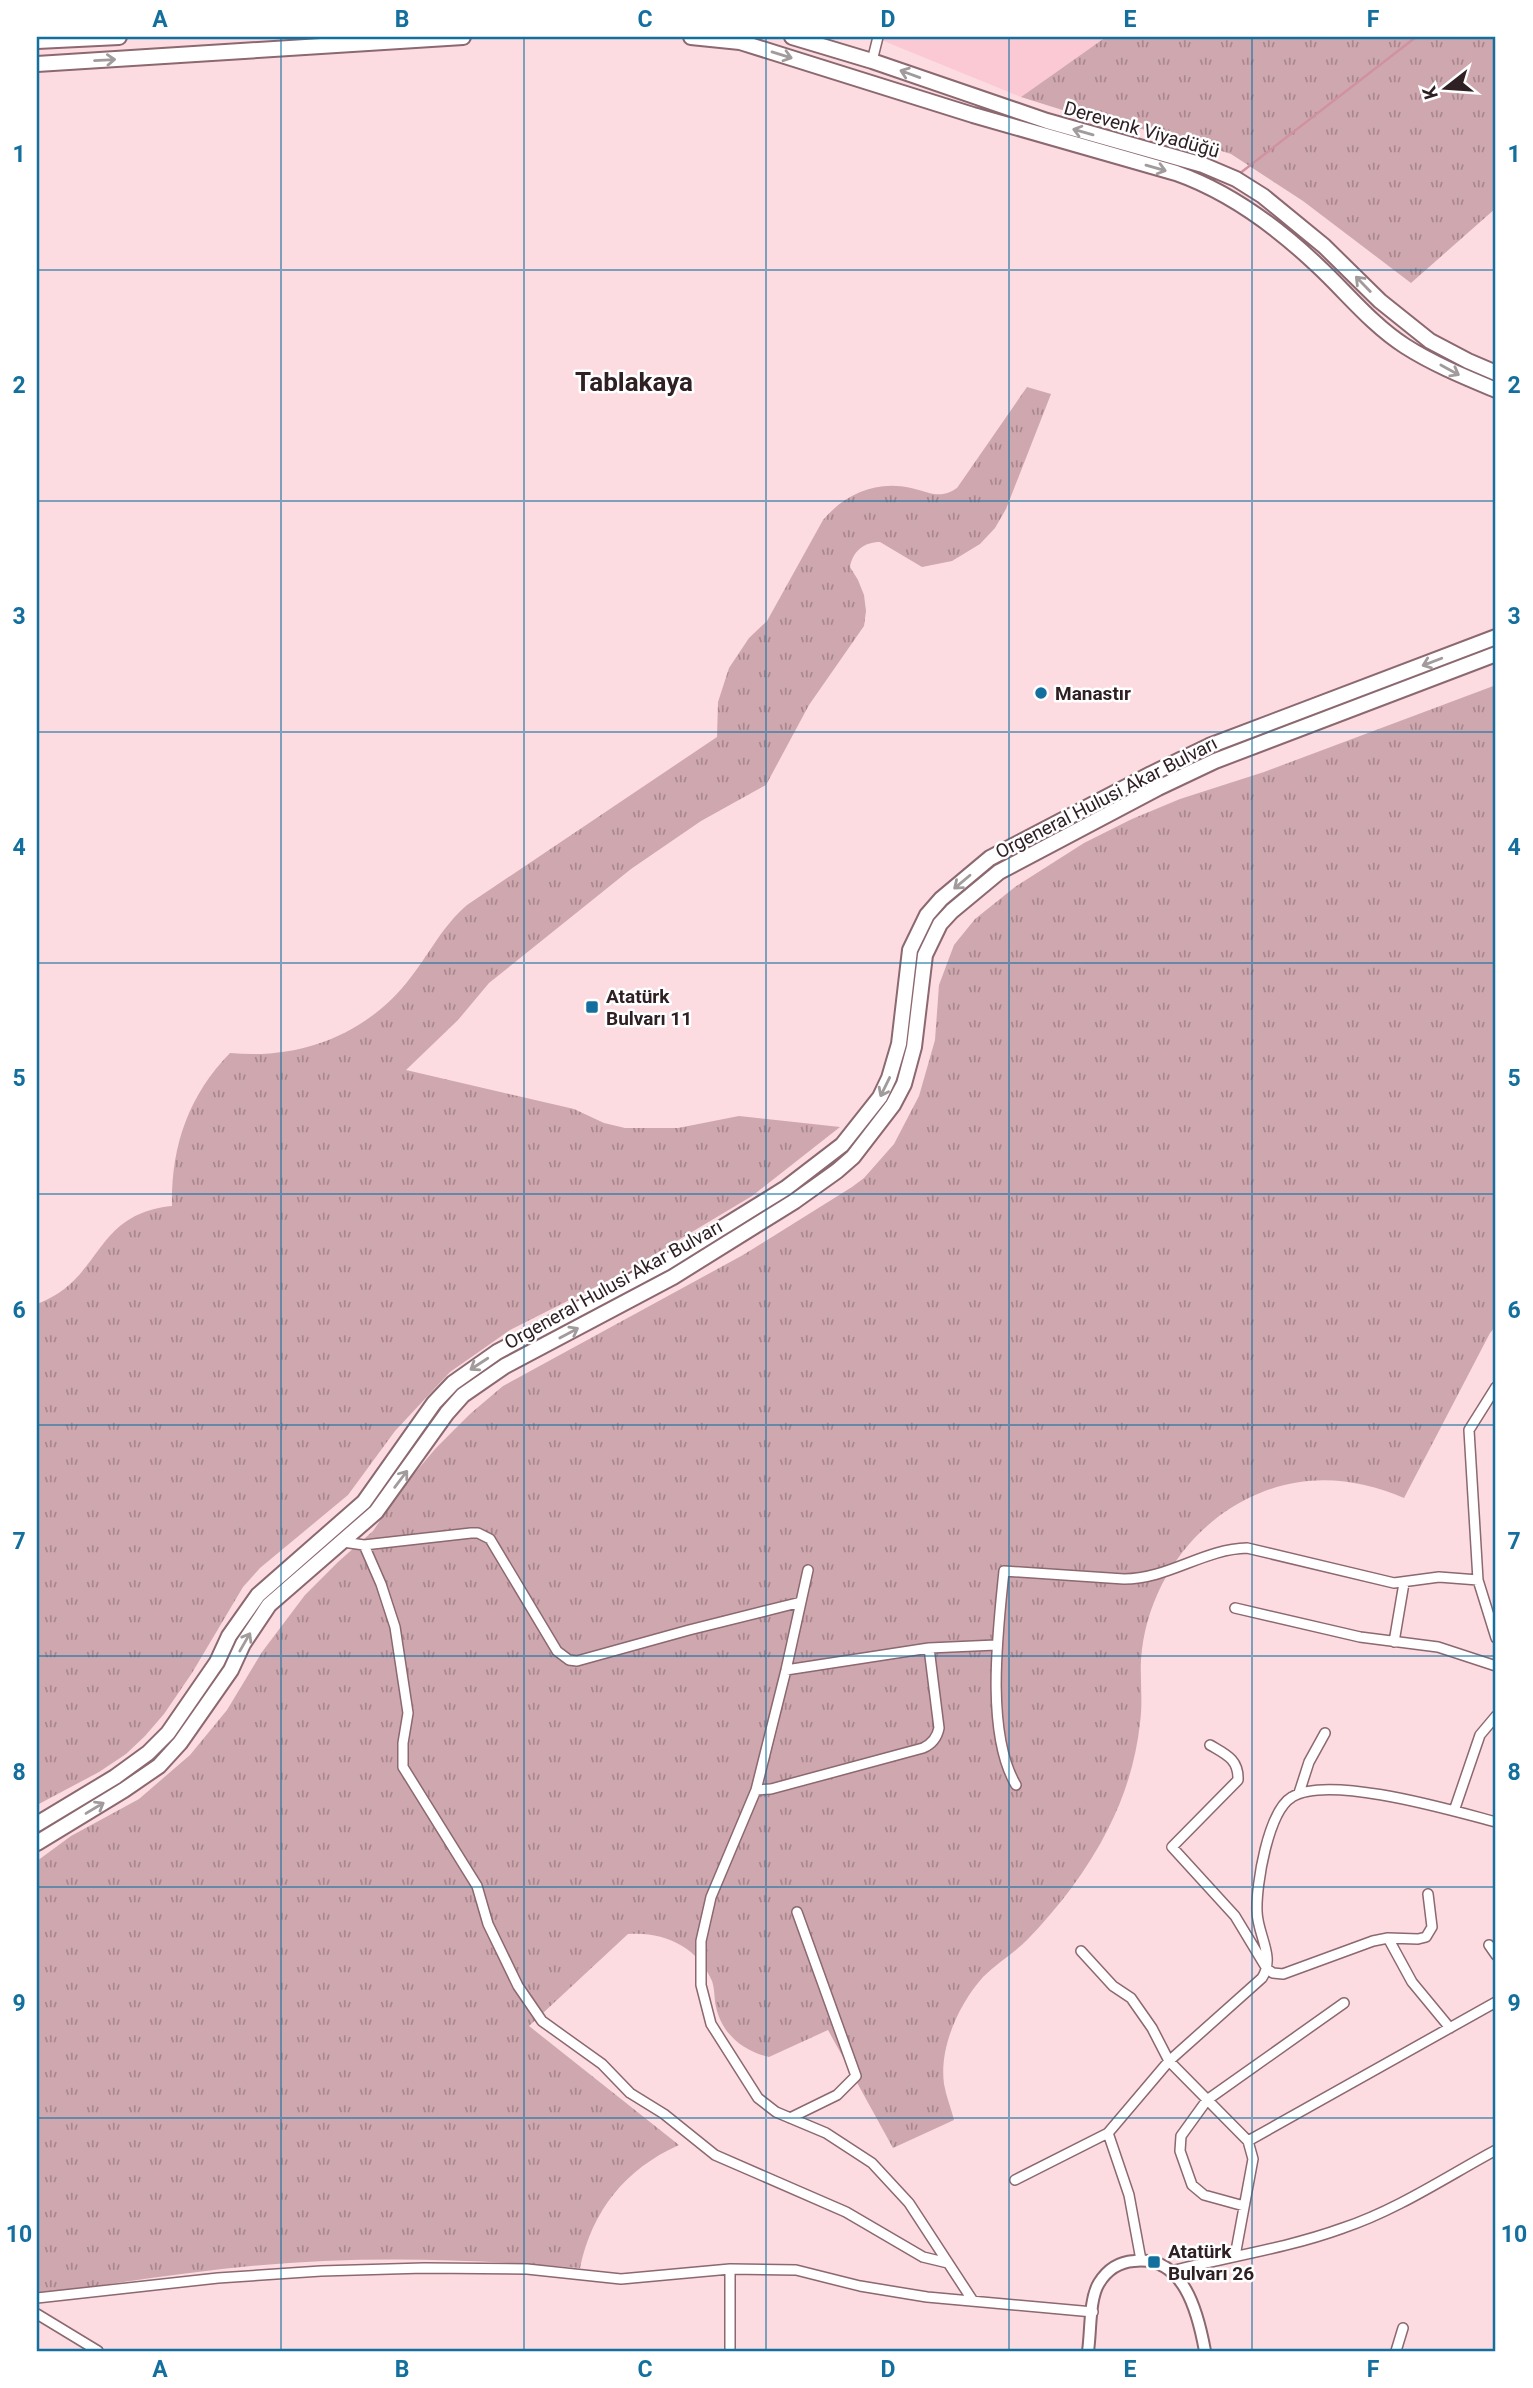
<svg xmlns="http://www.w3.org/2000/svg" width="1533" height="2388" font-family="Roboto,sans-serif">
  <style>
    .built { fill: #fbc9d3 }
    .grass { fill: url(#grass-tufts) }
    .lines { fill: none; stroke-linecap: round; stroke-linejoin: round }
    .stream { stroke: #d192a0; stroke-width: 2.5 }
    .minor-casing { stroke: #8c6870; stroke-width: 12 }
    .tertiary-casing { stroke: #8c6870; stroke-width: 14 }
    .primary-casing { stroke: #8c6870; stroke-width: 18 }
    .minor { stroke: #fff; stroke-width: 9 }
    .tertiary { stroke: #fff; stroke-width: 10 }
    .primary { stroke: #fff; stroke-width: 14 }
    .oneway { stroke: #a19b9c }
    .grid { fill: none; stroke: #136f9e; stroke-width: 2; stroke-opacity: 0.55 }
    .poi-dot { fill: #136f9e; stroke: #fff; stroke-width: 2.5 }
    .labels { text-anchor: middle; stroke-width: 5; stroke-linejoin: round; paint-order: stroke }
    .street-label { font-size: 19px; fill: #2f2024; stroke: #fff }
    .poi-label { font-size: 19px; font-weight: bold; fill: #2f2024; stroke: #fff; text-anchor: start }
    .district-label { font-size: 26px; font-weight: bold; fill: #2f2024; stroke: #fff }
    .neatline { fill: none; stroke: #136f9e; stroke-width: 2.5 }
    .grid-label { font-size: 23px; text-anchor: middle; font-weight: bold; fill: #136f9e }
  </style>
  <defs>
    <pattern id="grass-tufts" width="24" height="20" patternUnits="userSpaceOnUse" patternTransform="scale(1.75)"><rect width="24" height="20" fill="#cfa7af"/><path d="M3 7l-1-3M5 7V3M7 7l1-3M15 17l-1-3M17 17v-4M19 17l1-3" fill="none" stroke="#a8888e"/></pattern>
  </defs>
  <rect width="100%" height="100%" fill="#fcdbe1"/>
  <path class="built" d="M874 37H1106L1021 97Z"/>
  <path class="grass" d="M1106 37H1496V208L1411 283 1303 201 1231 154 1176 137 1072 113 1021 97Z
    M1027 387 1051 394 1006 509 995 528 980 544 952 561 922 567 880 542C864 542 853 551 850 567L858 580 864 595 866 611 864 626 809 705 766 785 701 821 631 869 489 983 458 1020 406 1070 574 1109 604 1123 625 1128H678L739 1116 840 1127 752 1196 625 1272 510 1330 450 1372 395 1431 348 1495 260 1568 243 1587 192 1673 164 1714 145 1736 126 1754 99 1772 37 1805V1304C104 1279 92 1214 172 1206 171 1147 188 1096 230 1053 301 1060 368 1034 411 977 432 950 441 928 467 905L717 737 718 702 729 668 749 638 767 621 823 520C845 494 876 480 911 488 929 492 940 500 957 488Z
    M1496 685V1326L1490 1333 1404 1498C1358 1478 1308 1473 1260 1493 1193 1520 1146 1587 1141 1660 1140 1681 1143 1702 1140 1723 1136 1760 1125 1796 1108 1829 1088 1869 1059 1907 1027 1940 1014 1953 997 1963 983 1977 959 2004 939 2047 944 2084 946 2096 951 2108 954 2120L893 2148 828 2030 769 2057C743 2051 722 2034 716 2007 714 1998 715 1990 712 1981 698 1947 664 1931 628 1934L529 2026 679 2145C625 2169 592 2211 580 2268 461 2258 341 2255 222 2269 160 2276 98 2286 37 2295V1861L71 1836 139 1799 190 1755 227 1710 262 1652 305 1595 338 1562 373 1531 402 1488 436 1448 470 1414 503 1386 743 1255 852 1187 864 1178 894 1144 919 1096 935 1040 939 985 954 945 975 919 1015 887 1084 843 1132 819 1180 799 1264 772Z"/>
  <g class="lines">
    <path class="stream" d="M1239 174 1416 37"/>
    <defs>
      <path id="minor" d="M872 61 878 37
        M343 1542 364 1545 471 1533H478L490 1539 557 1651 569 1660 577 1661 689 1630 801 1602
        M364 1545 381 1584 395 1627 408 1713 403 1743V1767L477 1886 488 1924 518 1986 542 2021 602 2064 630 2093 664 2114 715 2155 846 2212 923 2257 948 2263
        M808 1570 786 1670 756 1790 711 1897 701 1941V1985L711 2024 758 2098 776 2112 826 2133 872 2163 909 2203 973 2301
        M1478 1580 1496 1638
        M1235 1608 1360 1637 1438 1647 1496 1666
        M1394 1642 1404 1583
        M786 1670 929 1648 996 1645
        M1210 1745C1225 1754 1239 1759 1238 1780L1172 1847 1235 1916 1267 1969 1273 1973 1283 1974 1373 1941 1388 1938 1418 1939 1426 1937 1432 1927 1428 1894
        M1016 1785C985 1733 998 1630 1004 1571L1124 1579C1168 1579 1204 1549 1247 1548L1394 1583 1439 1577 1478 1580 1469 1430 1496 1387
        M756 1790 771 1789 923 1748C932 1744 937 1738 939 1728L929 1648
        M1299 1793 1309 1762 1325 1733
        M1454 1811 1480 1735 1496 1716
        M1388 1938 1412 1982 1450 2028
        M1489 1945 1496 1955
        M1081 1951 1113 1986 1131 1998 1152 2028 1169 2061 1248 2141 1253 2159 1235 2256
        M790 2118 837 2095 856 2076 797 1912
        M1108 2133 1129 2195 1141 2260
        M1248 2141 1496 2002
        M1015 2180 1108 2133 1169 2061 1262 1978C1276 1957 1257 1934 1257 1911 1256 1885 1268 1811 1292 1797 1329 1774 1454 1811 1496 1822
        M1244 2206 1204 2195 1192 2185 1180 2151 1181 2136 1207 2100 1344 2003
        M730 2269V2348
        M1171 2271C1228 2257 1288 2248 1343 2228 1397 2210 1446 2177 1496 2150
        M37 2298 218 2278 321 2271 424 2268 527 2269 621 2279 730 2269 796 2270 860 2286 927 2297 1093 2312
        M37 2314 98 2351
        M1396 2351 1403 2328"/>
      <path id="tertiary" d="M1088 2351C1091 2332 1089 2299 1099 2283 1107 2270 1119 2262 1134 2261 1184 2255 1198 2313 1205 2351"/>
      <path id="primary" d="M691 37 740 42 973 115 1176 173C1230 192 1277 227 1318 266 1346 292 1372 325 1405 346 1433 364 1465 377 1496 390
        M792 37 872 61 1047 121 1203 165 1236 179 1263 196 1324 246 1380 301 1430 341 1468 361 1496 373
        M37 41 119 37
        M37 64 463 37
        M37 1824 115 1777 148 1753 168 1733 217 1662 229 1636 258 1595 364 1502 434 1403 453 1383 497 1352 665 1263 786 1188 842 1145 880 1097 889 1078 899 1044 910 950 927 915 941 899 990 858 1151 774 1209 746 1496 637
        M37 1843 124 1790 159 1766 180 1743 231 1670 243 1644 269 1605 376 1512 447 1413 463 1395 505 1366 673 1277 795 1201 837 1171 853 1157 893 1105 904 1084 914 1047 925 955 940 924 952 911 999 872 1158 788 1215 761 1496 654"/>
    </defs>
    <use href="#minor" class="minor-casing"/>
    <use href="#tertiary" class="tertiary-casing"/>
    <use href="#primary" class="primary-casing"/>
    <use href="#minor" class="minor"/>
    <use href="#tertiary" class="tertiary"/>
    <use href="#primary" class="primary"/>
  </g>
  <defs><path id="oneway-shaft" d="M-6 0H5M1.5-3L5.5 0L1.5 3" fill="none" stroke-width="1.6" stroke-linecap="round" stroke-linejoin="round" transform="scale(1.75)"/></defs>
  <g class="oneway">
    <use href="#oneway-shaft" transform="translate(782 55) rotate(17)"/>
    <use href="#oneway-shaft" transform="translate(105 60) rotate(-3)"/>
    <use href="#oneway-shaft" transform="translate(910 74) rotate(-160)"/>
    <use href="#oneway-shaft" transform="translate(1083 132) rotate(-164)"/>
    <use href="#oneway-shaft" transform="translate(1156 168) rotate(16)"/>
    <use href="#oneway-shaft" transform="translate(1363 284) rotate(-134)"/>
    <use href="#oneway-shaft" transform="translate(1450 370) rotate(29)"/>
    <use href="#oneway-shaft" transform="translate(1432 662) rotate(159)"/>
    <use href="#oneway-shaft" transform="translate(962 882) rotate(140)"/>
    <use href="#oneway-shaft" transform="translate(885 1087) rotate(116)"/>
    <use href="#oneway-shaft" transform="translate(569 1333) rotate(-28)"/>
    <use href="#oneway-shaft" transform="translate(479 1364) rotate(147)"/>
    <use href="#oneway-shaft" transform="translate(401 1479) rotate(-53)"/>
    <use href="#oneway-shaft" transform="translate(245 1642) rotate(-60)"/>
    <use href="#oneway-shaft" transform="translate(95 1808) rotate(-31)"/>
  </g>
  <path class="grid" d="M281 37V2351M524 37V2351M766 37V2351M1009 37V2351M1252 37V2351M37 270H1496M37 501H1496M37 732H1496M37 963H1496M37 1194H1496M37 1425H1496M37 1656H1496M37 1887H1496M37 2118H1496"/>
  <g class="poi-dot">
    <circle cx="1041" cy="693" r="7"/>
    <rect x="585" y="1000" width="14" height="14" rx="3.5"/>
    <rect x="1147" y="2255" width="14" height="14" rx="3.5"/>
  </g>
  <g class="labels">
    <g class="street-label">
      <text transform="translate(1142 129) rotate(16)" y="7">Derevenk Viyadüğü</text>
      <text transform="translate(1106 797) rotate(-27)" y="7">Orgeneral Hulusi Akar Bulvarı</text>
      <text transform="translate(613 1284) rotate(-29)" y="7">Orgeneral Hulusi Akar Bulvarı</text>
    </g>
    <g class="poi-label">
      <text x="1055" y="700">Manastır</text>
      <text x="606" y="1003">Atatürk<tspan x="606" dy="22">Bulvarı 11</tspan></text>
      <text x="1168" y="2258">Atatürk<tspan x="1168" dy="22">Bulvarı 26</tspan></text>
    </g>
    <g class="district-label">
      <text x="634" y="391">Tablakaya</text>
    </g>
  </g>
  <rect width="1533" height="2388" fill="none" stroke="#ffffff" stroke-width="77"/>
  <g transform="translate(1446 88) rotate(253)" stroke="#ffffff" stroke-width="5" paint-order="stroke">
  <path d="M0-5L12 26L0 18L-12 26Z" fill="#2f2024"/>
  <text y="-10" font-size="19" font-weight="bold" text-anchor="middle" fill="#2f2024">K</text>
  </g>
  <rect x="38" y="38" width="1456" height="2312" class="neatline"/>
  <g class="grid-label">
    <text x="160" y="27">A</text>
    <text x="402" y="27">B</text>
    <text x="645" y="27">C</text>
    <text x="888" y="27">D</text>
    <text x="1130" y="27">E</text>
    <text x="1373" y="27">F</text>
    <text x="19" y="162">1</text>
    <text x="1514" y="162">1</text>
    <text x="19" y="393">2</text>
    <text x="1514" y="393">2</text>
    <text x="19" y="624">3</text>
    <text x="1514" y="624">3</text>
    <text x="19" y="855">4</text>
    <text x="1514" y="855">4</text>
    <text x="19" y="1086">5</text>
    <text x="1514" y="1086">5</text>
    <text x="19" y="1318">6</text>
    <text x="1514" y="1318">6</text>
    <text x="19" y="1549">7</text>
    <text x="1514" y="1549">7</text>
    <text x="19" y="1780">8</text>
    <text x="1514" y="1780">8</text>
    <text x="19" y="2011">9</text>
    <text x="1514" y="2011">9</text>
    <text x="19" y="2242">10</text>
    <text x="1514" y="2242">10</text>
    <text x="160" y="2377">A</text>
    <text x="402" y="2377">B</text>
    <text x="645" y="2377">C</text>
    <text x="888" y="2377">D</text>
    <text x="1130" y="2377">E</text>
    <text x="1373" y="2377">F</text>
  </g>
</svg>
